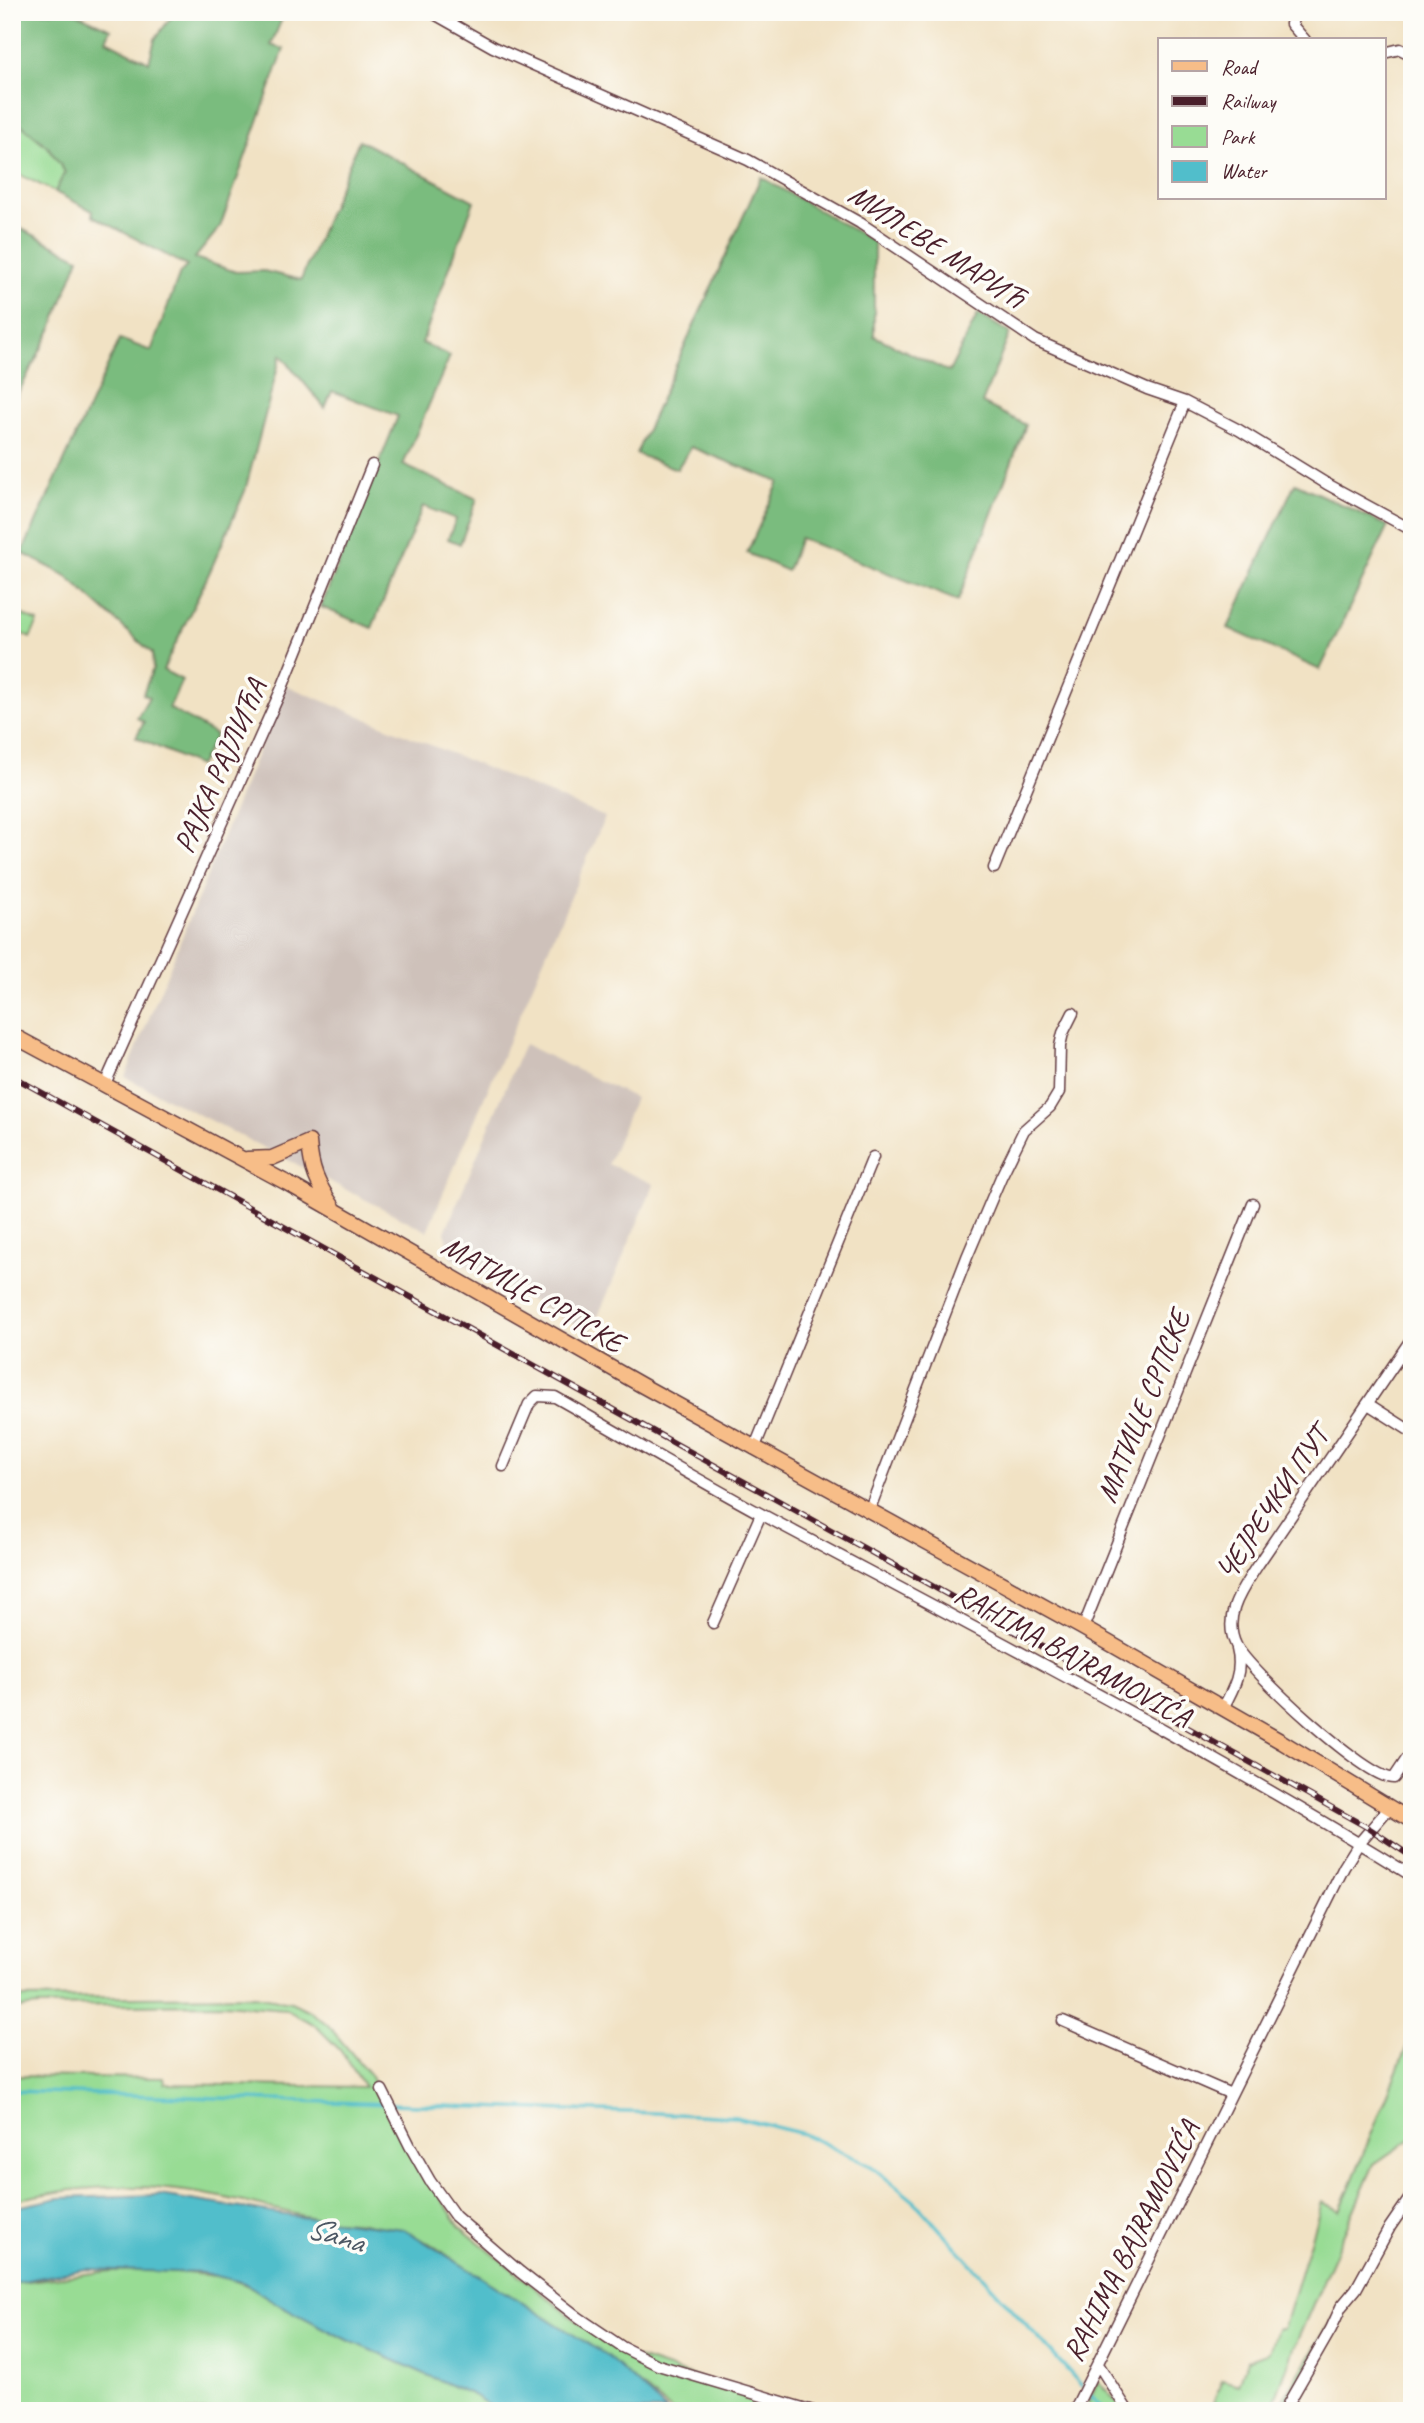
<svg xmlns="http://www.w3.org/2000/svg" width="1424" height="2423" font-family="Caveat,sans-serif">
  <style>
    .industrial { fill: #cec1ba }
    .green { fill: #98dc94; stroke: #717e60; stroke-width: 2 }
    .forest { fill: #7abc7e; stroke: #626e54; stroke-width: 2 }
    .water { fill: #51becb; stroke: #4e6e7b; stroke-width: 2 }
    .lines { fill: none; stroke-linecap: round; stroke-linejoin: round }
    .stream { stroke: #51becb; stroke-width: 3.5 }
    .minor-casing { stroke: #633c42; stroke-width: 13 }
    .major-casing { stroke: #633c42; stroke-width: 17 }
    .minor { stroke: #fff; stroke-width: 10 }
    .major { stroke: #f7bd88; stroke-width: 14 }
    .rail-casing { stroke: #4a1f2b; stroke-width: 6 }
    .rail { stroke: #fdfcf7; stroke-width: 3.5; stroke-dasharray: 10; stroke-linecap: butt }
    .labels { text-anchor: middle; stroke-width: 7; stroke-linejoin: round; paint-order: stroke }
    .street-label { font-size: 30px; fill: #4a1f2b; stroke: #fdfcf7 }
    .water-label { font-size: 32px; font-style: italic; fill: #4c5763; stroke: #fdfcf7 }
  </style>
  <rect width="100%" height="100%" fill="#fdfcf7"/>
  <filter id="ink" filterUnits="userSpaceOnUse"><feTurbulence type="fractalNoise" baseFrequency=".0143" numOctaves="2"/><feDisplacementMap in="SourceGraphic" scale="14" xChannelSelector="R" yChannelSelector="G"/><feConvolveMatrix kernelMatrix="1 2 1 2 8 2 1 2 1" color-interpolation-filters="sRGB"/></filter>
  <filter id="wash" filterUnits="userSpaceOnUse"><feTurbulence type="fractalNoise" baseFrequency=".00686" numOctaves="4" result="noise"/><feDisplacementMap in="SourceGraphic" scale="28" xChannelSelector="R" yChannelSelector="G"/><feGaussianBlur stdDeviation="1.57" result="paint"/><feColorMatrix in="noise" values="0 0 0 0 0 0 0 0 0 0 0 0 0 0 0 0 0 1.4 0 .05"/><feComposite in="paint" operator="in"/></filter>
  <g filter="url(#wash)">
    <rect width="100%" height="100%" fill="#f1e2c4"/>
    <path class="industrial" d="M285 685 605 817 427 1231 125 1077Z
      M524 1044 635 1098 608 1164 654 1184 591 1333 451 1257 445 1232Z"/>
    <path class="green" d="M12 117 48 147 65 172 55 192 12 171Z
      M16 612 38 622 30 638 19 632 16 637 14 636 13 616Z
      M254 1996 291 2002 308 2010 327 2024 370 2075 400 2136 460 2227 600 2340 626 2354 798 2411H673L632 2380 429 2243C407 2234 386 2227 362 2223 348 2221 334 2222 319 2219 272 2210 226 2195 177 2190 123 2183 65 2188 12 2201V2076L164 2078 165 2084 365 2087 340 2050 315 2025 285 2009 223 2004 39 2006 12 2009V1998Z
      M1412 2034V2138L1374 2164 1297 2341 1274 2402 1281 2403 1333 2318 1286 2411H1230L1213 2403 1222 2380 1239 2385 1247 2360 1269 2352 1277 2329H1283L1322 2202 1340 2211Z
      M157 2270 225 2277 286 2300 476 2396 500 2411H12V2283L111 2271Z
      M1098 2381 1125 2411H1089L1086 2408Z"/>
    <path class="forest" d="M12 12H73L111 29 106 40 149 62 155 39 175 12 284 14 271 45 284 49 220 227 195 258 236 272 264 271 301 280 359 140 474 201 422 343 450 356 403 465 477 499 460 544 448 539 456 519 423 506 372 628 321 607 398 416 332 391 325 408 281 355 245 491 211 569 163 670 182 680 169 708 216 735 199 766 136 737 144 722 137 718 149 697 143 694 153 668 152 653 65 575 22 553 120 339 151 351 180 273 187 266 93 216V211L55 192 65 172 48 147 12 117Z
      M761 177 874 242V336L949 372 978 314 1010 333 982 403 1026 425 958 601 800 538 787 571 747 553 779 482 691 447 677 469 636 454Z
      M12 224 79 258 52 328 12 405Z
      M1295 483 1388 526 1320 670 1228 628Z"/>
    <path class="water" d="M159 2195 292 2216 404 2229 606 2355 667 2411H498L473 2395 343 2338 276 2303 245 2283 204 2273 86 2269 12 2283V2208L59 2198Z"/>
    <g class="lines">
      <path class="stream" d="M12 2091 655 2113 735 2117 804 2134 871 2166 914 2201 1082 2386
        M1088 2392 1105 2411"/>
    </g>
  </g>
  <g filter="url(#ink)">
    <g class="lines">
      <defs>
        <path id="minor" d="M431 12 493 47 748 160 860 223 1035 340 1147 389 1185 402 1239 430 1327 484 1412 530
          M1296 12 1291 24 1305 40
          M1384 53 1400 49 1412 55
          M994 868 1185 402
          M105 1084 282 688 372 465
          M1412 1338 1257 1566C1242 1590 1222 1616 1236 1645 1248 1670 1369 1781 1394 1778L1412 1751
          M1368 1404 1412 1432
          M754 1449 873 1157
          M503 1466 529 1404 537 1396 555 1397C624 1436 693 1477 763 1515 980 1631 1203 1746 1412 1876
          M869 1511 967 1257 1001 1177 1024 1130 1050 1107 1059 1092 1060 1046 1063 1033 1073 1013
          M713 1623 761 1514
          M1083 1628 1253 1204
          M1223 1708C1234 1688 1243 1671 1237 1649
          M1063 2021 1231 2094
          M382 2090 410 2146 430 2181 455 2216 520 2272 579 2318 622 2347 658 2365 813 2411
          M1098 2364 1128 2411
          M1074 2411 1344 1867 1359 1843 1390 1807
          M1284 2411 1331 2329 1341 2307 1356 2289 1390 2227 1412 2195"/>
        <path id="major" d="M12 1035 287 1183 643 1386 1083 1628 1282 1742 1412 1821
          M247 1159 272 1158 309 1142C311 1170 317 1183 333 1207"/>
      </defs>
      <use href="#minor" class="minor-casing"/>
      <use href="#major" class="major-casing"/>
      <use href="#minor" class="minor"/>
      <use href="#major" class="major"/>
      <defs>
        <path id="rail" d="M12 1076 1302 1791 1370 1829 1412 1857"/>
      </defs>
      <use href="#rail" class="rail-casing"/>
      <use href="#rail" class="rail"/>
    </g>
  </g>
  <g class="labels">
    <g class="street-label">
      <text transform="translate(937 246) rotate(33)" y="10">МИЛЕВЕ МAРИЋ</text>
      <text transform="translate(220 766) rotate(-66)" y="10">РАЈКА РАЈЛИЋА</text>
      <text transform="translate(533 1294) rotate(30)" y="10">МАТИЦЕ СРПСКЕ</text>
      <text transform="translate(1143 1406) rotate(-68)" y="10">МАТИЦЕ СРПСКЕ</text>
      <text transform="translate(1272 1503) rotate(-56)" y="10">ЧЕЈРЕЧКИ ПУТ</text>
      <text transform="translate(1073 1655) rotate(29)" y="10">RAHIMA BAJRAMOVIĆA</text>
      <text transform="translate(1131 2241) rotate(-63)" y="10">RAHIMA BAJRAMOVIĆA</text>
    </g>
    <g class="water-label">
      <text transform="translate(336 2234) rotate(17)" y="11">Sana</text>
    </g>
  </g>
  <rect width="1424" height="2423" fill="none" stroke="#fdfcf7" stroke-width="42"/>
  <rect x="1158" y="38" width="228" height="161" fill="#fdfcf7" stroke="#b5a4a5" stroke-width="2"/>
  <rect x="1172" y="61" width="35" height="10" fill="#f7bd88" stroke="#b5a4a5" stroke-width="2"/>
  <text x="1221" y="74" font-size="21" fill="#4a1f2b">Road</text>
  <rect x="1172" y="96" width="35" height="10" fill="#4a1f2b" stroke="#b5a4a5" stroke-width="2"/>
  <text x="1221" y="108" font-size="21" fill="#4a1f2b">Railway</text>
  <rect x="1172" y="126" width="35" height="21" fill="#98dc94" stroke="#b5a4a5" stroke-width="2"/>
  <text x="1221" y="144" font-size="21" fill="#4a1f2b">Park</text>
  <rect x="1172" y="161" width="35" height="21" fill="#51becb" stroke="#b5a4a5" stroke-width="2"/>
  <text x="1221" y="178" font-size="21" fill="#4a1f2b">Water</text>
</svg>
